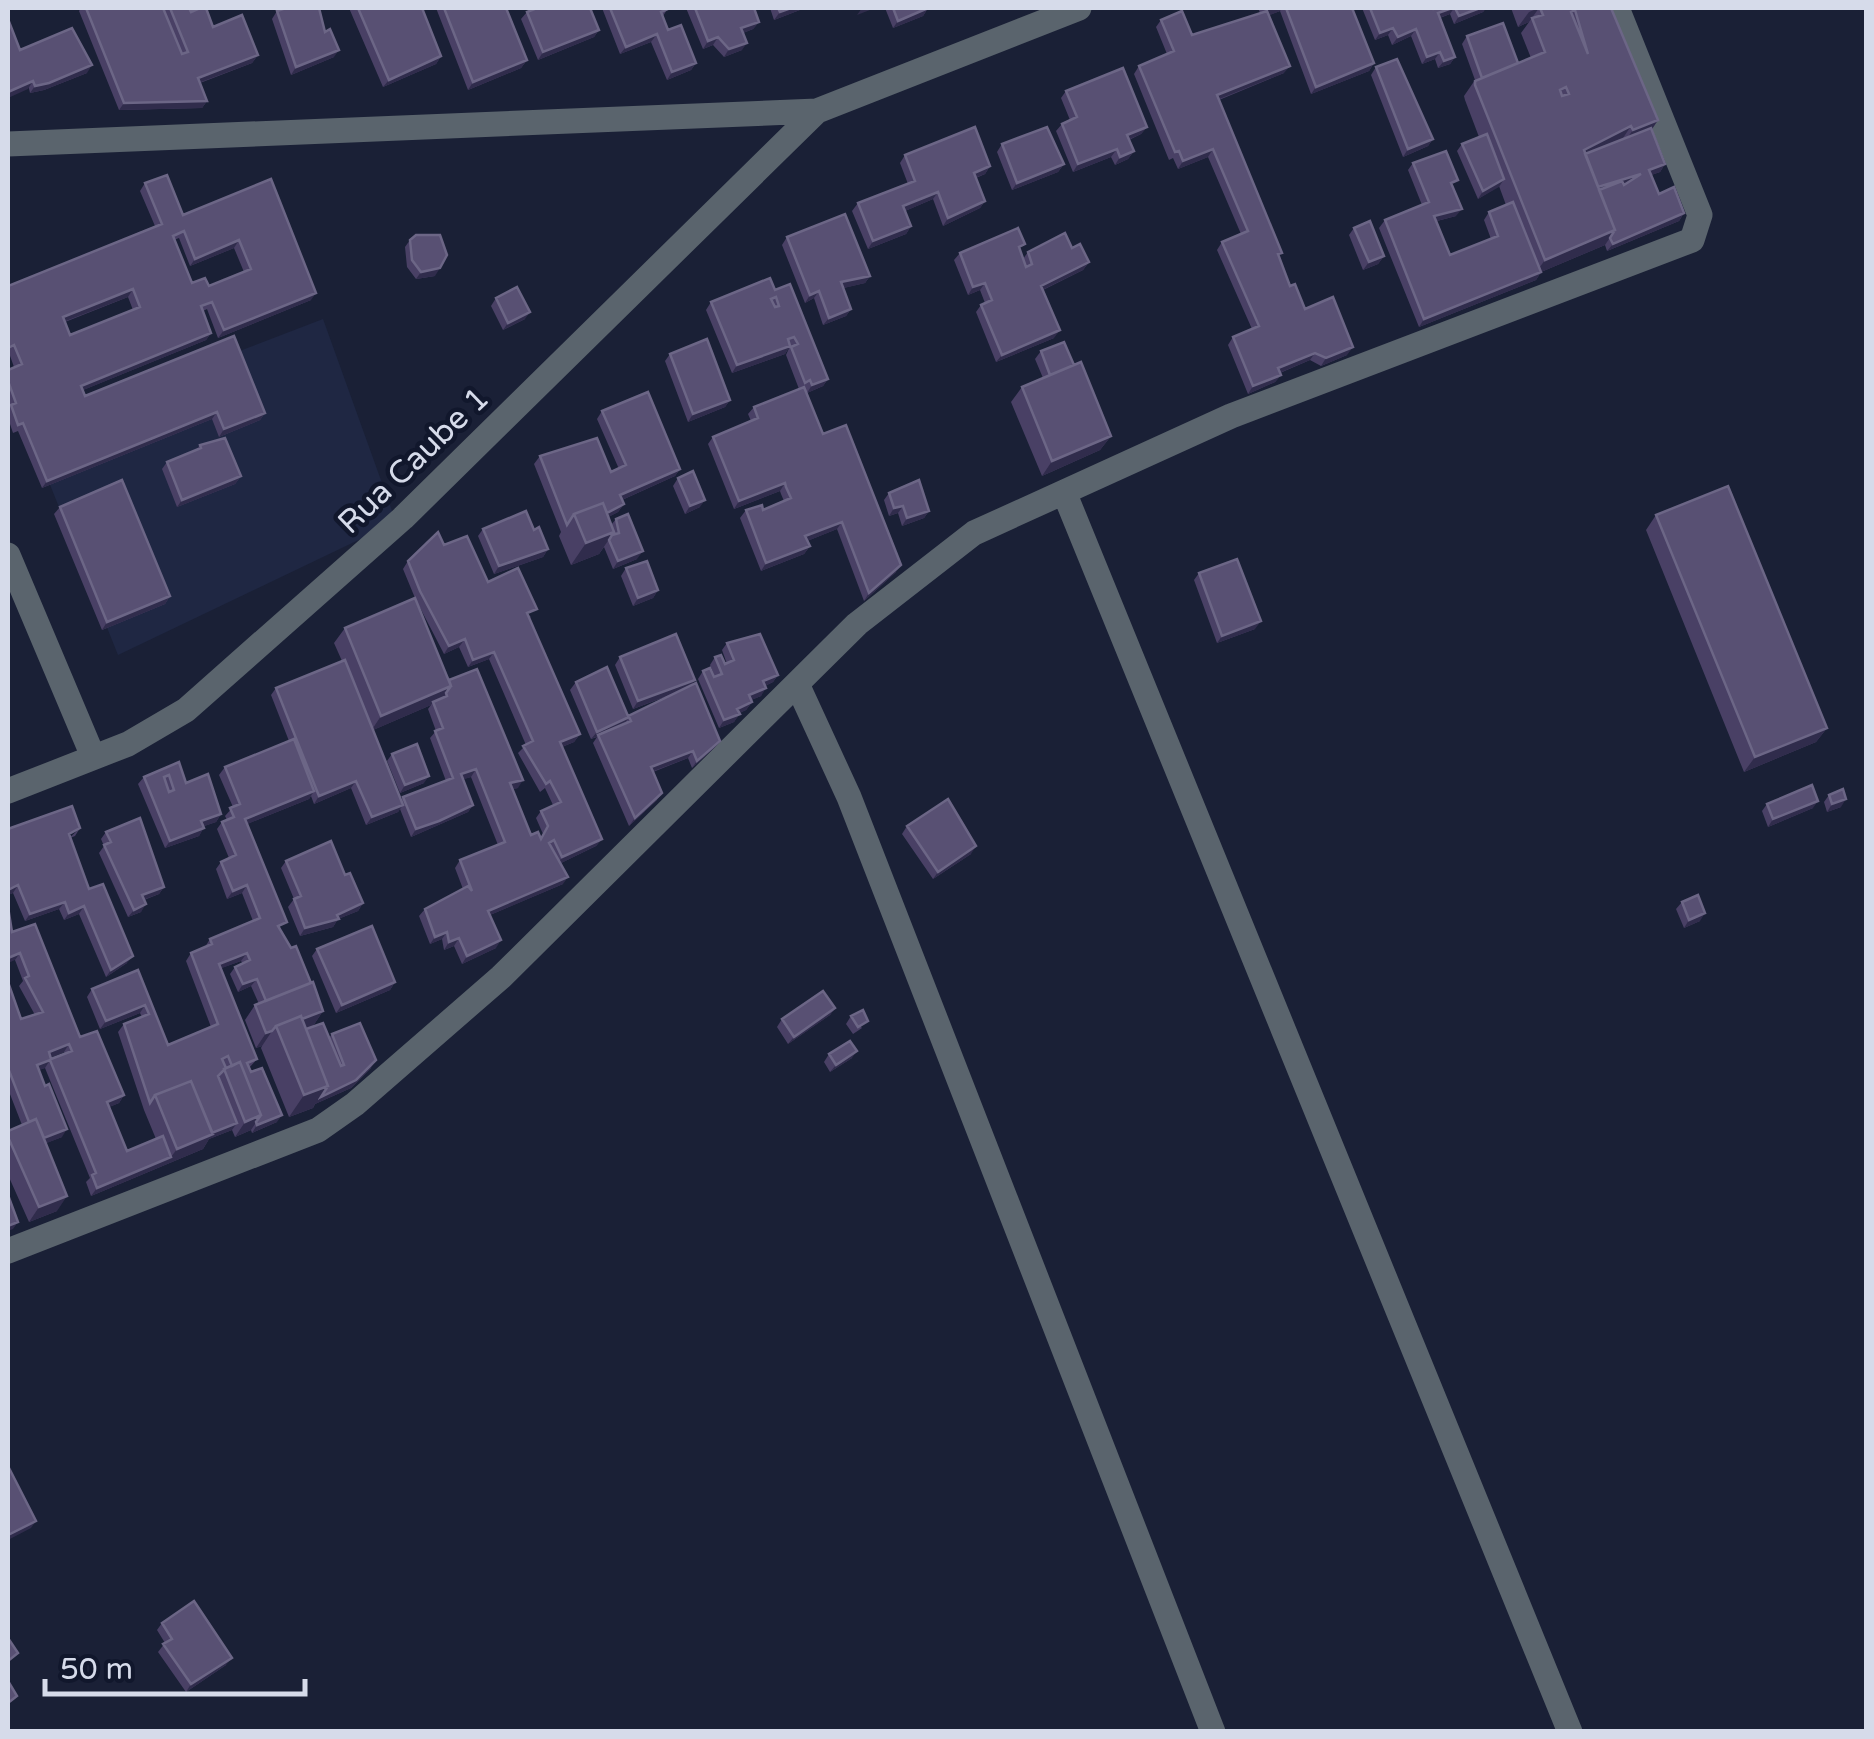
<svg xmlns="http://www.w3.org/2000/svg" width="1874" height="1739" font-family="'Varela Round',sans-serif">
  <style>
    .built { fill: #1f2743 }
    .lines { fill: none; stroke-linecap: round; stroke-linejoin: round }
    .minor { stroke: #5a646d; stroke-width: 25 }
    .wall { fill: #494065; fill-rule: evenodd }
    .shaded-wall { fill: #302c4c }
    .building { fill: #585073; stroke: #6c6686; stroke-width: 2.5; fill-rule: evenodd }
    .labels { text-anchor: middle; stroke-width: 9; stroke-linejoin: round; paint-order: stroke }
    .street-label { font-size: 32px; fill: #d6dbea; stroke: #11172c }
  </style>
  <rect width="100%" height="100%" fill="#1a2036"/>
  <path class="built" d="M323 319 396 522 118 655 29 432Z"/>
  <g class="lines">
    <path class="minor" d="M8 144 817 111 1079 8
      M1064 492 1570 1732
      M8 555 92 754
      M797 684 849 797 1213 1732
      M8 791 128 744 186 710 403 518 817 111
      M8 1251 318 1130 355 1104 501 977 857 624 974 533 1231 416 1692 240 1700 215 1617 8"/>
  </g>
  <path class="wall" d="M81 8H189L191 12 258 55 252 63 200 83 207 101 202 108 119 110 79 11Z
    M349 8H422L441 56 436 64 383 87Z
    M436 8H506L527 60 521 68 468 90Z
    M602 8H668L663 16 668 30 696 63 691 70 667 80 651 42 620 54Z
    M686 8H754L759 22 753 29 743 33 742 50 724 57 713 45 703 49Z
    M770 8H805L774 20Z
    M885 8H928L923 16 893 28Z
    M1258 8H1352L1374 63 1369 71 1311 94 1280 11 1269 15 1284 73 1219 100 1290 286 1305 309 1347 355 1321 366 1310 360 1280 373 1281 375 1275 382 1248 394 1228 345 1233 337 1252 329 1217 250 1222 242 1241 234 1208 157 1178 169 1173 158 1169 160 1134 74 1139 66 1167 54 1156 27 1161 20 1192 35 1260 13Z
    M1362 8H1486L1483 12 1454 24 1450 14 1440 18 1455 57 1450 64 1438 68 1435 59 1422 64 1411 36 1392 45 1388 35 1375 40Z
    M1511 8H1611L1658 120 1652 129 1665 164 1660 172 1651 175 1659 194 1684 213 1679 221 1607 251 1605 245 1541 272 1536 280 1419 327 1379 228 1385 220 1422 205 1408 170 1413 163 1453 188 1456 216 1437 221 1450 255 1491 239 1484 220 1489 212 1506 205 1499 186 1478 199 1457 151 1462 144 1479 137 1465 100 1464 96 1475 80 1462 44 1467 36 1518 63 1531 58 1521 33 1529 22 1518 27Z
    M277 11 334 57 291 75 272 19Z
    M527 12 599 30 594 37 538 60 521 19Z
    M20 50 87 73 44 90 30 93Z
    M1376 67 1433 139 1428 146 1403 157 1371 75Z
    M1066 91 1147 127 1141 134 1129 140 1134 151 1128 159 1115 165 1111 157 1073 172 1056 131 1062 124 1070 120 1061 98Z
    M1002 144 1064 164 1058 172 1012 190 997 152Z
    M905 155 990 166 985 174 976 178 985 201 980 208 943 226 933 199 905 211 911 226 906 234 868 249 852 211 858 203 908 184 900 163Z
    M271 179 311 300 218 338 207 309 203 311 211 333 206 340 83 390 85 396 265 413 260 420 219 437 212 419 42 488 18 431 13 433 8 418V410L10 407 8 402V370L14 367 9 353 8 286 155 226 140 191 145 183 183 215ZM179 238 190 266 234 248 244 272 209 286 192 283 174 240ZM128 297 133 310 70 335 65 322Z
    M1354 228 1384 256 1378 264 1363 270 1349 235Z
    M787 237 870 276 865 283 843 288 851 309 846 316 823 325 814 298 805 303 782 245Z
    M410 240 435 276 416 279 407 267 405 247Z
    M1072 248 1089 262 1083 270 1043 290 1054 338 996 362 976 312 981 305 985 303 980 290 968 295 954 260 960 253 1020 251 1023 259 1028 252Z
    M775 290 828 379 823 386 807 393 823 434 896 572 864 601 837 529 807 541 810 546 804 554 761 571 740 518 746 510H763L784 501 781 494 780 491 734 509 708 444 713 437 751 421 748 414 754 407 799 389 786 355 790 346 785 354 732 373 706 310 711 302Z
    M496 298 525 319 503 330 491 306Z
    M1041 351 1074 365 1111 436 1100 450 1042 476 1011 402 1022 387 1043 378 1035 359Z
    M670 354 730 400 725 407 688 422 665 361Z
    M602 411 680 469 675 476 622 500 624 504 618 512 608 517 611 525 616 519 637 559 613 569 604 547 599 554 571 565 559 536 561 532 534 464 540 456 611 472 619 469 597 419Z
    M200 445 241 476 235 484 177 507 162 469 167 462 195 451Z
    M678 478 700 507 685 514 673 486Z
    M889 493 929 511 924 518 902 526 898 513 889 516 884 500Z
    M60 507 170 596 165 604 102 630 54 514Z
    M1656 515 1827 728 1816 742 1744 772 1646 530Z
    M483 529 534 530 548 549 543 557 494 574 478 536Z
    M444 545 531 617 529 618 580 734 574 742 562 747 602 839 596 846 561 863 563 884 490 915 496 948 462 964 454 946 444 950 442 939 430 944 419 916 425 909 463 889 455 868 460 860 498 845 471 777 463 779 473 805 468 812 411 837 400 809 398 812 366 825 351 788 314 804 311 796 309 799 247 824 281 930 323 1011 313 1026 306 1029 329 1038 332 1034 371 1068 351 1088 315 1104 313 1108 289 1117 261 1048 262 1046 256 1048 245 1020 255 1005 259 1004 251 986 238 992 230 974 235 967 243 964 241 961 221 968 257 1059 249 1068 277 1122 252 1133 251 1130 235 1137 232 1130 209 1139 203 1149 91 1196 86 1182 90 1178 45 1068 38 1070 62 1137 46 1143 57 1211 29 1222 8 1175V1131L22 1125 8 1089V982L21 1019 35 1015 19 986 23 981 15 960 11 927 80 1037 124 1095 119 1103 109 1107 127 1151 156 1139 144 1110 118 1032 124 1024 142 1017 140 1013 100 1029 87 997 92 989 138 970 168 1045 211 1027 186 961 191 953 205 947 210 939 253 921 242 893 227 899 216 869 221 862 229 858 217 829 222 822 227 820 225 816 233 807 219 775 225 767 289 741 271 695 276 688 342 661 334 643 345 628 449 680 518 788 512 789 531 835 540 838 543 834 536 818 541 811 553 805 545 788 540 792 518 753 526 745 489 659 468 667 459 647 444 654 415 598 403 569 408 561ZM431 705 428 709 436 731 430 738 446 781 403 797 401 800 373 730ZM64 1052 65 1054 51 1059V1057Z
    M626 568 658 590 653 598 633 606 621 576Z
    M1199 573 1255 629 1217 643 1194 580Z
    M727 643 778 675 773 682 765 686 761 696 751 700 752 702 746 710 739 713 734 722 719 728 698 679 703 671 715 677 710 665 715 657 725 664H727L722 650Z
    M620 657 691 686 720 741 714 748 692 768 688 758 653 772 657 800 629 826 593 743 597 737 591 739 570 690 576 682 628 716 681 691 633 709 615 665Z
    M392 754 424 783 400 793 387 761Z
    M179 762 186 783 221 814 216 822 204 826 199 836 165 848 138 784 144 777Z
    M1829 795 1841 807 1827 812 1824 802Z
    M1767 804 1813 808 1768 827 1762 811Z
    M907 826 971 854 933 879 902 834Z
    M80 828 75 836 70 838 89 889 127 963 106 977 79 914 64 920 59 909 25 921 13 893 8 895Z
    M106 832 164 887 159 894 144 900 141 912 128 917 99 853 104 846 101 839Z
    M286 861 345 875 363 903 358 911 338 919 333 927 300 936 288 907 294 899 281 868Z
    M1682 902 1700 921 1684 928 1676 909Z
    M317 949 395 982 390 990 336 1013 312 956Z
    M835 1008 830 1015 788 1044 777 1027 782 1019Z
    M851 1016 862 1028 853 1034 846 1024Z
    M829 1054 852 1058 830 1072 824 1062Z
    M162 1623 226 1665 186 1692 158 1652 165 1643 157 1630Z"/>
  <path class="shaded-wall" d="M791 8H805L774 20 780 12Z
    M862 8H875L857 15Z
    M928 8 923 16 893 28 898 21Z
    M1274 8H1282L1280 11 1262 18 1267 10Z
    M1452 8H1454L1450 14 1433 20 1438 13Z
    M1480 8H1486L1483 12 1454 24 1459 16Z
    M1539 8 1529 22 1518 27 1529 12Z
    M759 22 753 29 736 36 741 28Z
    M1393 28 1388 35 1375 40 1380 33Z
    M1416 29 1411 36 1392 45 1398 37Z
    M599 30 594 37 538 60 543 52Z
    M657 34 651 42 620 54 626 47Z
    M718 37 713 45 703 49 708 41Z
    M747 43 742 50 724 57 729 49Z
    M339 50 334 57 291 75 296 67Z
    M1440 52 1435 59 1422 64 1427 57Z
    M258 55 252 63 193 85 198 78Z
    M441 56 436 64 383 87 389 80Z
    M1455 57 1450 64 1438 68 1444 61Z
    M527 60 521 68 468 90 473 82Z
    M696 63 691 70 667 80 672 72Z
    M1374 63 1369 71 1311 94 1316 87Z
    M92 65 87 73 44 90 30 93 35 86Z
    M1290 66 1284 73 1212 102 1217 95Z
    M33 81 28 89 8 98V92Z
    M207 101 202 108 119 110 124 103Z
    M1658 120 1648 135 1622 145 1633 130Z
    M1631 126 1621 141 1580 161 1584 150Z
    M1147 127 1141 134 1121 143 1127 135Z
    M1433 139 1428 146 1403 157 1408 149Z
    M1117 149 1111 157 1073 172 1078 164Z
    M1213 149 1208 157 1178 169 1183 161Z
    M1134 151 1128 159 1115 165 1120 157Z
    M1064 164 1058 172 1012 190 1017 183Z
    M1665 164 1660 172 1643 178 1649 170Z
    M990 166 985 174 969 180 974 173Z
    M1641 174 1636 181 1593 195 1591 190Z
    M1504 179 1499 187 1478 199 1483 191Z
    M938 192 933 199 898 214 903 206Z
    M985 201 980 208 943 226 948 218Z
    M1462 209 1456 216 1429 223 1434 216Z
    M1684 213 1679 221 1607 251 1613 244Z
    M911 226 906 234 868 249 873 241Z
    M1615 230 1605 245 1541 272 1536 280 1419 327 1424 319 1534 275 1545 260Z
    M239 240 234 248 190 266 195 259Z
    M1384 256 1378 264 1363 270 1369 262Z
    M1089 262 1083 270 1036 293 1041 286Z
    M440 268 435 276 416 279 421 272Z
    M870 276 865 283 836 290 841 282Z
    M985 283 980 290 968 295 973 287Z
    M133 289 128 297 58 324 63 317Z
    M819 291 814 298 805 303 810 295Z
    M316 293 311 300 218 338 224 330Z
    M851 309 846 316 823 325 829 318Z
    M530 312 525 319 503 330 508 323Z
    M1060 330 1054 338 996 362 1002 355Z
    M211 333 206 340 76 393 81 386Z
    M790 346 785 354 732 373 737 365Z
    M1353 347 1347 355 1321 366 1326 358Z
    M1315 353 1310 360 1272 376 1278 368Z
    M1281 375 1275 382 1248 394 1253 386Z
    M828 379 823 386 807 393 812 385Z
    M730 400 725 407 688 422 693 414Z
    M217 412 212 419 42 488 47 481Z
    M265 413 260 420 219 437 224 429Z
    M1111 436 1100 450 1042 476 1052 461Z
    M680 469 675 476 615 503 620 495Z
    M241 476 235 484 177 507 182 500Z
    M785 483 780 491 734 509 739 501Z
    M705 500 700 507 685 514 690 506Z
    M624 504 618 512 599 522 578 524Z
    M903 506 898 513 889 516 894 508Z
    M929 511 924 518 902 526 907 518Z
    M842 522 837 529 800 544 805 536Z
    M614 532 599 554 571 565 586 543Z
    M810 546 804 554 761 571 766 563Z
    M548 549 543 557 494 574 499 566Z
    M643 551 637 559 613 569 618 561Z
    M901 565 896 572 864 601 869 593Z
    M658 590 653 598 633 606 638 598Z
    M170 596 165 604 102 630 107 622Z
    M1261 621 1255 629 1217 643 1222 636Z
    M465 639 459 647 444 654 449 646Z
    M494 652 489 659 468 667 473 660Z
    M778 675 773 682 758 689 763 681Z
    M695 680 690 687 633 709 638 701Z
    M451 686 441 701 433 702 431 705 371 731 381 716Z
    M766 688 761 696 744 703 749 695Z
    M752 702 746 710 732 717 737 709Z
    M740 714 734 722 719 728 724 720Z
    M629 717 624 725 591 739 597 732Z
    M1827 728 1816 742 1744 772 1755 757Z
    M580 734 574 742 554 750 560 742Z
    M720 741 714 748 692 768 697 761Z
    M693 751 688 758 646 774 651 767Z
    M476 769 471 777 455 782 461 774Z
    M429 776 424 783 400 793 405 785Z
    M523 780 518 788 505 791 510 783Z
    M356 781 351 788 314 804 319 796Z
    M314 791 309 799 240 827 245 819Z
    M662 793 657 800 629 826 635 818Z
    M1846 799 1841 807 1827 812 1832 804Z
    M1818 801 1813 808 1768 827 1773 819Z
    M403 805 398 812 366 825 372 817Z
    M473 805 468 812 411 837 416 829Z
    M221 814 216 822 196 829 201 821Z
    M204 828 199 836 165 848 170 841Z
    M602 839 596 846 557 865 562 857Z
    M976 846 971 854 933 879 938 872Z
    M568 877 563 884 483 918 488 911Z
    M18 885 13 893 8 895V890Z
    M247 885 242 893 227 899 233 891Z
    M164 887 159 894 137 902 142 895Z
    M65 902 59 909 25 921 30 914Z
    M363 903 358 911 338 919 333 927 300 936 305 928Z
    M146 904 141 912 128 917 134 910Z
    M84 906 79 914 64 920 69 913Z
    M1705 913 1700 921 1684 928 1689 920Z
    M447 932 442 939 430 944 435 937Z
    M459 938 454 946 444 950 449 942Z
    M501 940 496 948 462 964 467 956Z
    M20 953 15 960 8 963V958Z
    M247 953 241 961 214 971 219 964Z
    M133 956 127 963 106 977 111 970Z
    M257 979 251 986 238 992 243 984Z
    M395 982 390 990 336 1013 342 1005Z
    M145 1005 140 1013 100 1029 106 1021Z
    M835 1008 830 1015 788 1044 794 1037Z
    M323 1011 313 1026 281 1038 277 1029Z
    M272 1031 262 1046 256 1048 266 1033Z
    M69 1044 64 1052 44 1060 49 1052Z
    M857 1051 852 1058 830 1072 836 1065Z
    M50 1060 45 1068 31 1073 37 1065Z
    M376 1060 371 1068 351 1088 315 1104 313 1108 289 1117 304 1095 328 1086Z
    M124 1095 119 1103 102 1110 107 1102Z
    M261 1115 251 1130 235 1137 245 1122Z
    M282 1115 277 1122 252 1133 257 1125Z
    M237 1123 232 1130 209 1139 203 1149 91 1196 97 1188 171 1157 177 1149Z
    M67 1129 62 1137 32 1149 37 1141Z
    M67 1196 57 1211 29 1222 39 1207Z
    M18 1222 13 1229 8 1231V1226Z
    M36 1521 31 1528 8 1540V1535Z
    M232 1658 226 1665 186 1692 191 1684Z"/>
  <path class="building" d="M86 8H163L182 54 188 52 170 8H189L191 12 200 8H206L213 27 242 15 258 55 198 78 207 101 124 103Z
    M286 8H319L325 32 330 29 339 50 296 67 277 11Z
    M358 8H422L441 56 389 80Z
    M444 8H506L527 60 473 82Z
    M537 8H590L599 30 543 52 527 12Z
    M610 8H668V9L661 12 668 30 681 25 696 63 672 72 657 34 626 47Z
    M695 8H754L759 22 741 28 747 43 729 49 718 37 708 41Z
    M778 8H791L780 12Z
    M893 8H928L898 21Z
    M1286 8H1352L1374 63 1316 87Z
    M1370 8H1433L1434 10 1433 8H1452L1438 13 1455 57 1444 61 1440 52 1427 57 1416 29 1398 37 1393 28 1380 33Z
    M1455 8H1480L1459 16Z
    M1540 8H1611L1658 120 1633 130 1631 126 1584 150 1615 230 1545 260 1475 85V81L1545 52 1532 18 1543 15ZM1575 10 1588 54 1571 12ZM1566 87 1569 94 1562 96 1560 90Z
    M1182 11 1192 35 1267 11 1290 66 1217 95 1282 253 1278 254 1290 286 1295 284 1305 309 1333 297 1353 347 1326 358 1315 353 1278 368 1281 375 1253 386 1233 337 1259 326 1222 242 1248 231 1213 149 1183 161 1179 151 1175 152 1139 66 1174 51 1161 20Z
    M8 19 20 50 72 28 92 65 49 83 35 86 33 81 8 92Z
    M1503 23 1518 63 1482 78 1467 36Z
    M1397 59 1433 139 1408 149 1376 67Z
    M1123 68 1147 127 1127 135 1134 151 1120 157 1117 149 1078 164 1062 124 1077 117 1066 91Z
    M975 127 990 166 974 173 985 201 948 218 938 192 903 206 911 226 873 241 858 203 915 181 905 155Z
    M1047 127 1064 164 1017 183 1002 144Z
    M1651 128 1665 164 1649 170 1659 194 1674 187 1684 213 1613 244 1610 238 1615 230 1599 190 1622 181 1624 185 1641 174 1598 187 1585 154Z
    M1487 134 1504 179 1483 191 1462 144Z
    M1446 151 1458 180 1451 183 1462 209 1434 216 1450 255 1498 236 1489 212 1513 202 1541 272 1424 319 1385 220 1429 202 1413 163Z
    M167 175 183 215 271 179 316 293 224 330 212 302 201 306 211 333 81 386 85 396 234 336 265 413 224 429 217 412 47 481 23 423 18 425 11 405 16 403 8 381V370L22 364 14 345 8 348V286L162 224 145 183ZM184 231 195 259 239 240 251 269 209 286 205 278 192 283 173 236ZM133 289 140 307 70 335 63 317Z
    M845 214 870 276 841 282 851 309 829 318 819 291 810 295 787 237Z
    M1370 221 1384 256 1369 262 1354 228Z
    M1018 228 1025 244 1019 247 1026 267 1032 264 1028 252 1065 233 1072 248 1080 244 1089 262 1041 286 1060 330 1002 355 981 305 992 300 985 283 973 287 960 253Z
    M416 235H440L447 255 440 268 421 272 412 260 410 240Z
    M770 278 775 290 790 284 828 379 812 385 810 380 805 383 791 347 798 344 794 337 788 339 790 346 737 365 711 302ZM776 297 779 306 775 307 771 299Z
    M517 287 530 312 508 323 496 298Z
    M707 339 730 400 693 414 670 354Z
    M1064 342 1074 365 1050 375 1041 351Z
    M1081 362 1111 436 1052 461 1022 387Z
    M804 387 823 434 846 425 901 565 869 593 842 522 805 536 810 546 766 563 746 510 762 505 763 510 791 498 786 487 785 483 739 501 713 437 758 418 754 407Z
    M648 392 680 469 620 495 624 504 607 513 603 503 574 514 567 525 540 456 597 438 611 472 626 465 602 411Z
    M225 438 241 476 182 500 167 462 201 448 200 445Z
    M693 471 705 500 690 506 678 478Z
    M122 480 170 596 107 622 60 507Z
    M919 480 929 511 907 518 903 506 894 508 889 493Z
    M1728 486 1827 728 1755 757 1656 515Z
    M603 503 614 532 586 543 574 514Z
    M526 511 534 530 539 527 548 549 499 566 483 529Z
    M628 514 643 551 618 561 609 540 612 535 619 533 616 519Z
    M438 532 444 545 467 536 488 582 518 568 537 609 527 613 580 734 560 742 602 839 562 857 554 840 549 843 568 877 488 911 501 940 467 956 459 938 449 942 447 932 435 937 425 909 468 886 472 891 460 860 505 842 476 769 461 774 473 805 439 821 416 829 403 797 453 778 435 731 443 728 433 702 447 696 446 693 451 686 449 680 477 669 523 780 510 783 531 835 538 832 541 839 548 826 541 811 561 802 550 781 546 784 523 746 533 741 494 652 473 660 465 639 449 646 420 591 408 561Z
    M1237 559 1261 621 1222 636 1199 573Z
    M647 561 658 590 638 598 626 568Z
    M415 598 451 686 381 716 345 628Z
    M676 634 695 680 638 701 620 657Z
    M760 634 778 675 763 681 766 688 749 695 752 702 737 709 740 714 724 720 703 671 710 668 714 677 722 674 715 657 721 655 725 664 734 660 727 643Z
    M345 660 403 805 372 817 356 781 319 796 276 688Z
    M607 667 628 716 696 683 720 741 697 761 693 751 651 767 662 793 635 818 598 735 631 721 629 717 597 732 576 682Z
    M294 739 314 791 245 819 287 922 278 926 291 948 296 946 311 983 266 1001 257 979 243 984 235 967 250 960 247 953 219 964 257 1059 247 1063 251 1072 262 1068 282 1115 257 1125 256 1122 261 1115 240 1062 232 1066 228 1056 222 1059 226 1068 218 1076 237 1123 212 1133 191 1081 155 1095 150 1103 124 1024 149 1014 145 1005 106 1021 92 989 138 970 168 1045 218 1024 191 953 212 944 210 939 260 918 247 885 233 891 221 862 236 855 222 822 234 817 230 808 240 804 225 767Z
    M417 744 429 776 405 785 392 754Z
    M179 762 186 783 208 774 221 814 201 821 204 828 170 841 144 777ZM169 775 174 790 169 792 164 777Z
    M1812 785 1818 801 1773 819 1767 804Z
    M1843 789 1846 799 1832 804 1829 795Z
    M948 799 976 846 938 872 907 826Z
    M72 806 80 828 69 834 89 889 103 884 133 956 111 970 84 906 69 913 65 902 30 914 18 885 8 890V829Z
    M140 818 164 887 142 895 146 904 134 910 104 845 111 842 106 832Z
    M331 841 345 875 350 873 363 903 337 915 339 919 305 928 294 899 301 896 286 861Z
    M1698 895 1705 913 1689 920 1682 902Z
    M8 907 12 932 35 924 80 1037 97 1031 124 1095 107 1102 127 1151 163 1136 171 1157 97 1188 92 1175 96 1173 50 1060 37 1065 45 1086 49 1084 67 1129 44 1138 36 1119 29 1122 8 1068V982L21 1019 43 1012 25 978 29 976 20 953 8 958ZM69 1044 72 1051 51 1059 49 1052Z
    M372 926 395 982 342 1005 317 949Z
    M313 982 323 1011 302 1019 301 1016 276 1026 272 1031 266 1033 255 1005Z
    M823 991 835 1008 794 1037 782 1019Z
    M863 1010 868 1021 858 1027 851 1016Z
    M301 1016 328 1086 304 1095 276 1026Z
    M323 1023 341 1066 344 1065 332 1034 360 1023 376 1060 356 1080 321 1097 328 1086 306 1029Z
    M850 1041 857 1051 836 1065 829 1054Z
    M240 1062 261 1115 245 1122 224 1069Z
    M191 1081 213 1134 177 1149 155 1095Z
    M36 1119 67 1196 39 1207 8 1137V1131Z
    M8 1195 18 1222 8 1226Z
    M8 1466 36 1521 8 1535Z
    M194 1601 232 1658 191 1684 163 1644 172 1639 162 1623Z
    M8 1638 18 1653 8 1661Z
    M8 1681 17 1696 8 1703Z"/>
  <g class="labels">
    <g class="street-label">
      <text transform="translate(413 460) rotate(-44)" y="11">Rua Caube 1</text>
    </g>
  </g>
  <rect width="1874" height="1739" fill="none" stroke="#d6dbea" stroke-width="20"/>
  <path d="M45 1679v15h260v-15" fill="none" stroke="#d6dbea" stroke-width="5"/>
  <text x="60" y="1679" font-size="30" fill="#d6dbea" stroke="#11172c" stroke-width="8" paint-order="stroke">50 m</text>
</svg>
